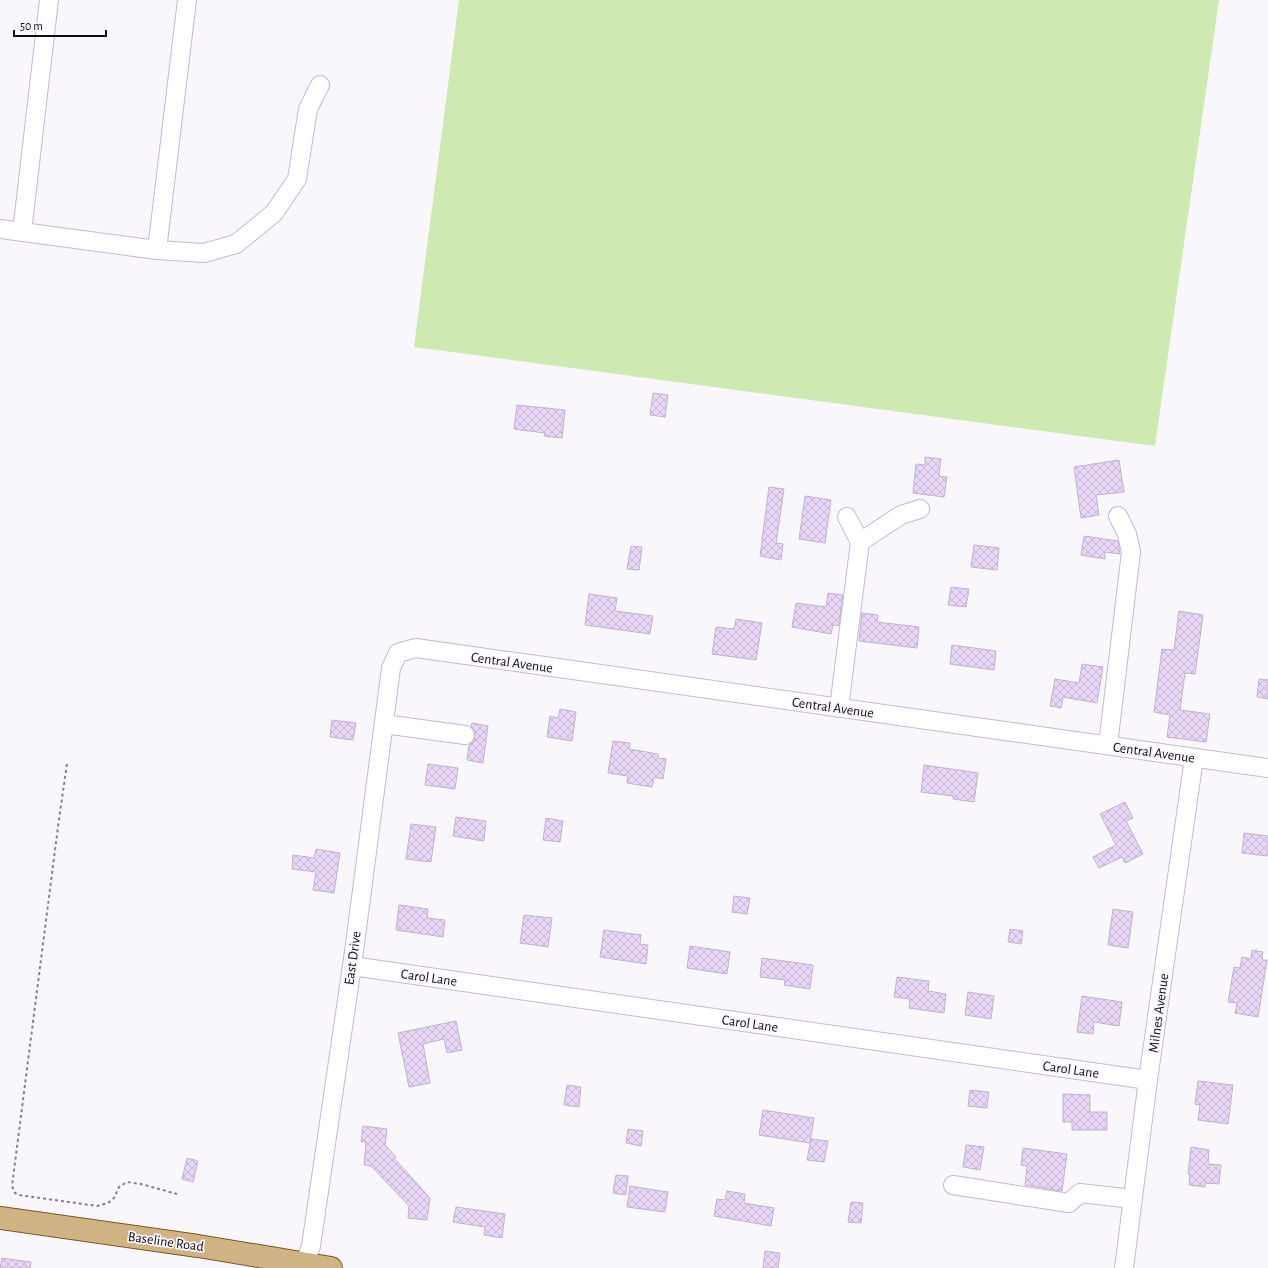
<svg xmlns="http://www.w3.org/2000/svg" width="1268" height="1268" font-family="'Alegreya Sans',sans-serif">
  <style>
    .grass { fill: #ceeab2 }
    .building { fill: url(#building-cross-hatch); stroke: #c2b2d0 }
    .lines { fill: none; stroke-linecap: round; stroke-linejoin: round }
    .minor-casing { stroke: #c7b7d5; stroke-width: 20 }
    .major-casing { stroke: #795829; stroke-width: 24 }
    .path { stroke: #858189; stroke-width: 2; stroke-dasharray: 3 3; stroke-linecap: butt }
    .minor { stroke: #fff; stroke-width: 18 }
    .major { stroke: #d0b385; stroke-width: 22 }
    .labels { text-anchor: middle; stroke-width: 3.5; stroke-linejoin: round; paint-order: stroke }
    .street-label { font-size: 14px; fill: #120c16; stroke: #f9f6fc }
  </style>
  <defs>
    <pattern id="building-cross-hatch" width="8" height="8" patternUnits="userSpaceOnUse"><rect width="8" height="8" fill="#e7d6f5"/><path d="M0 0l8 8M0 8l8-8" fill="none" stroke="#c5b6d1"/></pattern>
  </defs>
  <rect width="100%" height="100%" fill="#f9f6fc"/>
  <path class="grass" d="M459 0H1219L1155 446 414 347Z"/>
  <path class="building" d="M653 393 668 395 665 417 650 415Z
    M517 405 565 410 562 438 544 436 545 433 514 429Z
    M925 457 941 459 939 476 947 477 944 497 913 493 916 464 925 465Z
    M1119 460 1124 492 1096 495 1099 515 1081 518 1074 467Z
    M769 487 784 489 776 543 783 544 781 560 760 556Z
    M805 496 831 500 825 543 799 539Z
    M1084 536 1118 541 1120 554 1105 552V559L1081 555Z
    M974 545 999 548 997 570 971 567Z
    M631 546 642 547 639 570 627 569Z
    M951 587 969 589 966 607 948 605Z
    M828 593 843 595 839 626 833 625 831 634 792 627 796 603 826 607Z
    M589 594 617 598 615 611 653 616 650 634 585 625Z
    M1179 611 1203 615 1195 674 1185 673 1180 710 1210 714 1206 742 1167 737 1170 715 1154 712 1162 649 1174 650Z
    M862 613 878 615 877 622 919 627 917 648 859 641Z
    M736 619 762 623 756 660 712 654 716 627 734 629Z
    M952 645 996 651 994 670 950 664Z
    M1082 664 1103 667 1097 703 1063 697 1061 708 1050 706 1055 679 1079 683Z
    M1259 679 1268 680V699L1257 697Z
    M560 709 576 712 572 741 547 737 550 716 558 718Z
    M332 720 356 723 353 740 330 737Z
    M472 723 488 726 483 763 467 760 469 745 474 741 475 736V731L471 727Z
    M613 741 630 743 629 749 658 754V758L666 759 663 779 654 777 652 787 627 783 628 776 608 773Z
    M428 764 458 768 455 789 425 785Z
    M924 765 978 773 974 802 953 799V796L921 792Z
    M1125 802 1133 818 1126 821 1143 854 1125 863 1122 857 1099 868 1093 857 1116 845 1100 814Z
    M456 817 486 821 484 841 453 836Z
    M546 818 563 821 560 842 543 840Z
    M411 824 436 827 431 862 406 859Z
    M1244 833 1268 836V856L1242 853Z
    M316 849 340 853 334 893 313 890 316 872 292 869 293 855 314 858Z
    M734 896 750 898 747 914 732 912Z
    M399 905 428 909 427 918 445 920 443 937 396 930Z
    M1113 909 1133 912 1128 948 1108 945Z
    M524 915 552 918 548 947 520 943Z
    M1010 929 1023 931 1021 944 1008 942Z
    M604 930 641 935 640 944 648 945 646 964 600 957Z
    M690 946 730 952 727 974 687 968Z
    M1252 950 1263 952 1262 960H1267L1258 1017 1235 1013 1237 1003 1228 1002 1234 967 1240 968 1242 957 1251 959Z
    M762 958 813 965 810 989 784 985 785 980 760 977Z
    M897 977 929 981 928 991 946 994 944 1013 909 1008 910 999 894 997Z
    M968 992 994 996 991 1019 965 1015Z
    M1082 996 1122 1002 1119 1026 1094 1022 1093 1034 1077 1032Z
    M456 1021 462 1050 447 1053 444 1039 423 1044 430 1083 409 1087 398 1033Z
    M1198 1081 1233 1085 1228 1124 1198 1120 1200 1105 1195 1104Z
    M567 1085 581 1087 579 1107 564 1105Z
    M970 1090 989 1092 987 1108 968 1106Z
    M1063 1094 1090 1095V1112H1107V1130H1072V1122H1063Z
    M763 1110 814 1118 810 1143 759 1135Z
    M363 1126 387 1129 385 1145 396 1157 394 1158 430 1198 427 1220 408 1218 409 1206 371 1166 364 1165 366 1142H361Z
    M628 1129 643 1131 641 1146 626 1143Z
    M811 1139 828 1141 824 1162 807 1160Z
    M966 1145 984 1147 980 1170 963 1167Z
    M1191 1147 1209 1150 1208 1164 1221 1165 1219 1184 1205 1183V1187L1189 1185 1190 1174H1188Z
    M1023 1148 1067 1154 1062 1191 1025 1185 1027 1166 1021 1165Z
    M187 1158 198 1161 193 1182 182 1179Z
    M616 1175 628 1176 626 1195 613 1193Z
    M630 1186 668 1192 665 1212 627 1207Z
    M727 1191 745 1194 744 1203 774 1208 771 1226 714 1216 717 1199 725 1200Z
    M851 1202 863 1203 861 1223 848 1222Z
    M456 1207 505 1214 502 1238 484 1235 485 1227 453 1222Z
    M765 1251 780 1253 778 1268H763Z
    M2 1258 31 1262 30 1268H0Z"/>
  <g class="lines">
    <defs>
      <path id="minor" d="M0 229 157 250 187 0
        M22 232 49 0
        M157 250 204 253 236 244 274 213 297 179 308 109 320 85
        M847 517 860 542
        M839 708 860 542 901 515 920 509
        M384 724 465 735
        M1108 745 1131 552 1127 534 1118 516
        M352 966 1148 1080
        M953 1185 1069 1203 1080 1193 1133 1199
        M303 1268 311 1246 353 959 391 668 398 653 416 648 1268 768
        M1124 1268 1148 1080 1194 758"/>
      <path id="major" d="M0 1218 198 1246 331 1268"/>
    </defs>
    <use href="#minor" class="minor-casing"/>
    <use href="#major" class="major-casing"/>
    <path class="path" d="M67 764 59 819 12 1186 15 1193 19 1195 97 1206 108 1203 114 1198 119 1187 127 1182 141 1184 177 1194"/>
    <use href="#minor" class="minor"/>
    <use href="#major" class="major"/>
  </g>
  <g class="labels">
    <g class="street-label">
      <text transform="translate(512 662) rotate(8)" y="5">Central Avenue</text>
      <text transform="translate(833 707) rotate(8)" y="5">Central Avenue</text>
      <text transform="translate(1154 752) rotate(8)" y="5">Central Avenue</text>
      <text transform="translate(352 958) rotate(-82)" y="5">East Drive</text>
      <text transform="translate(429 977) rotate(8)" y="5">Carol Lane</text>
      <text transform="translate(1158 1013) rotate(-82)" y="5">Milnes Avenue</text>
      <text transform="translate(750 1023) rotate(8)" y="5">Carol Lane</text>
      <text transform="translate(1071 1069) rotate(8)" y="5">Carol Lane</text>
      <text transform="translate(166 1241) rotate(8)" y="5">Baseline Road</text>
    </g>
  </g>
  <path d="M14 30v6h92v-6" fill="none" stroke="#120c16" stroke-width="2"/>
  <text x="20" y="30" font-size="12" fill="#120c16" stroke="#f9f6fc" stroke-width="3" paint-order="stroke">50 m</text>
</svg>
